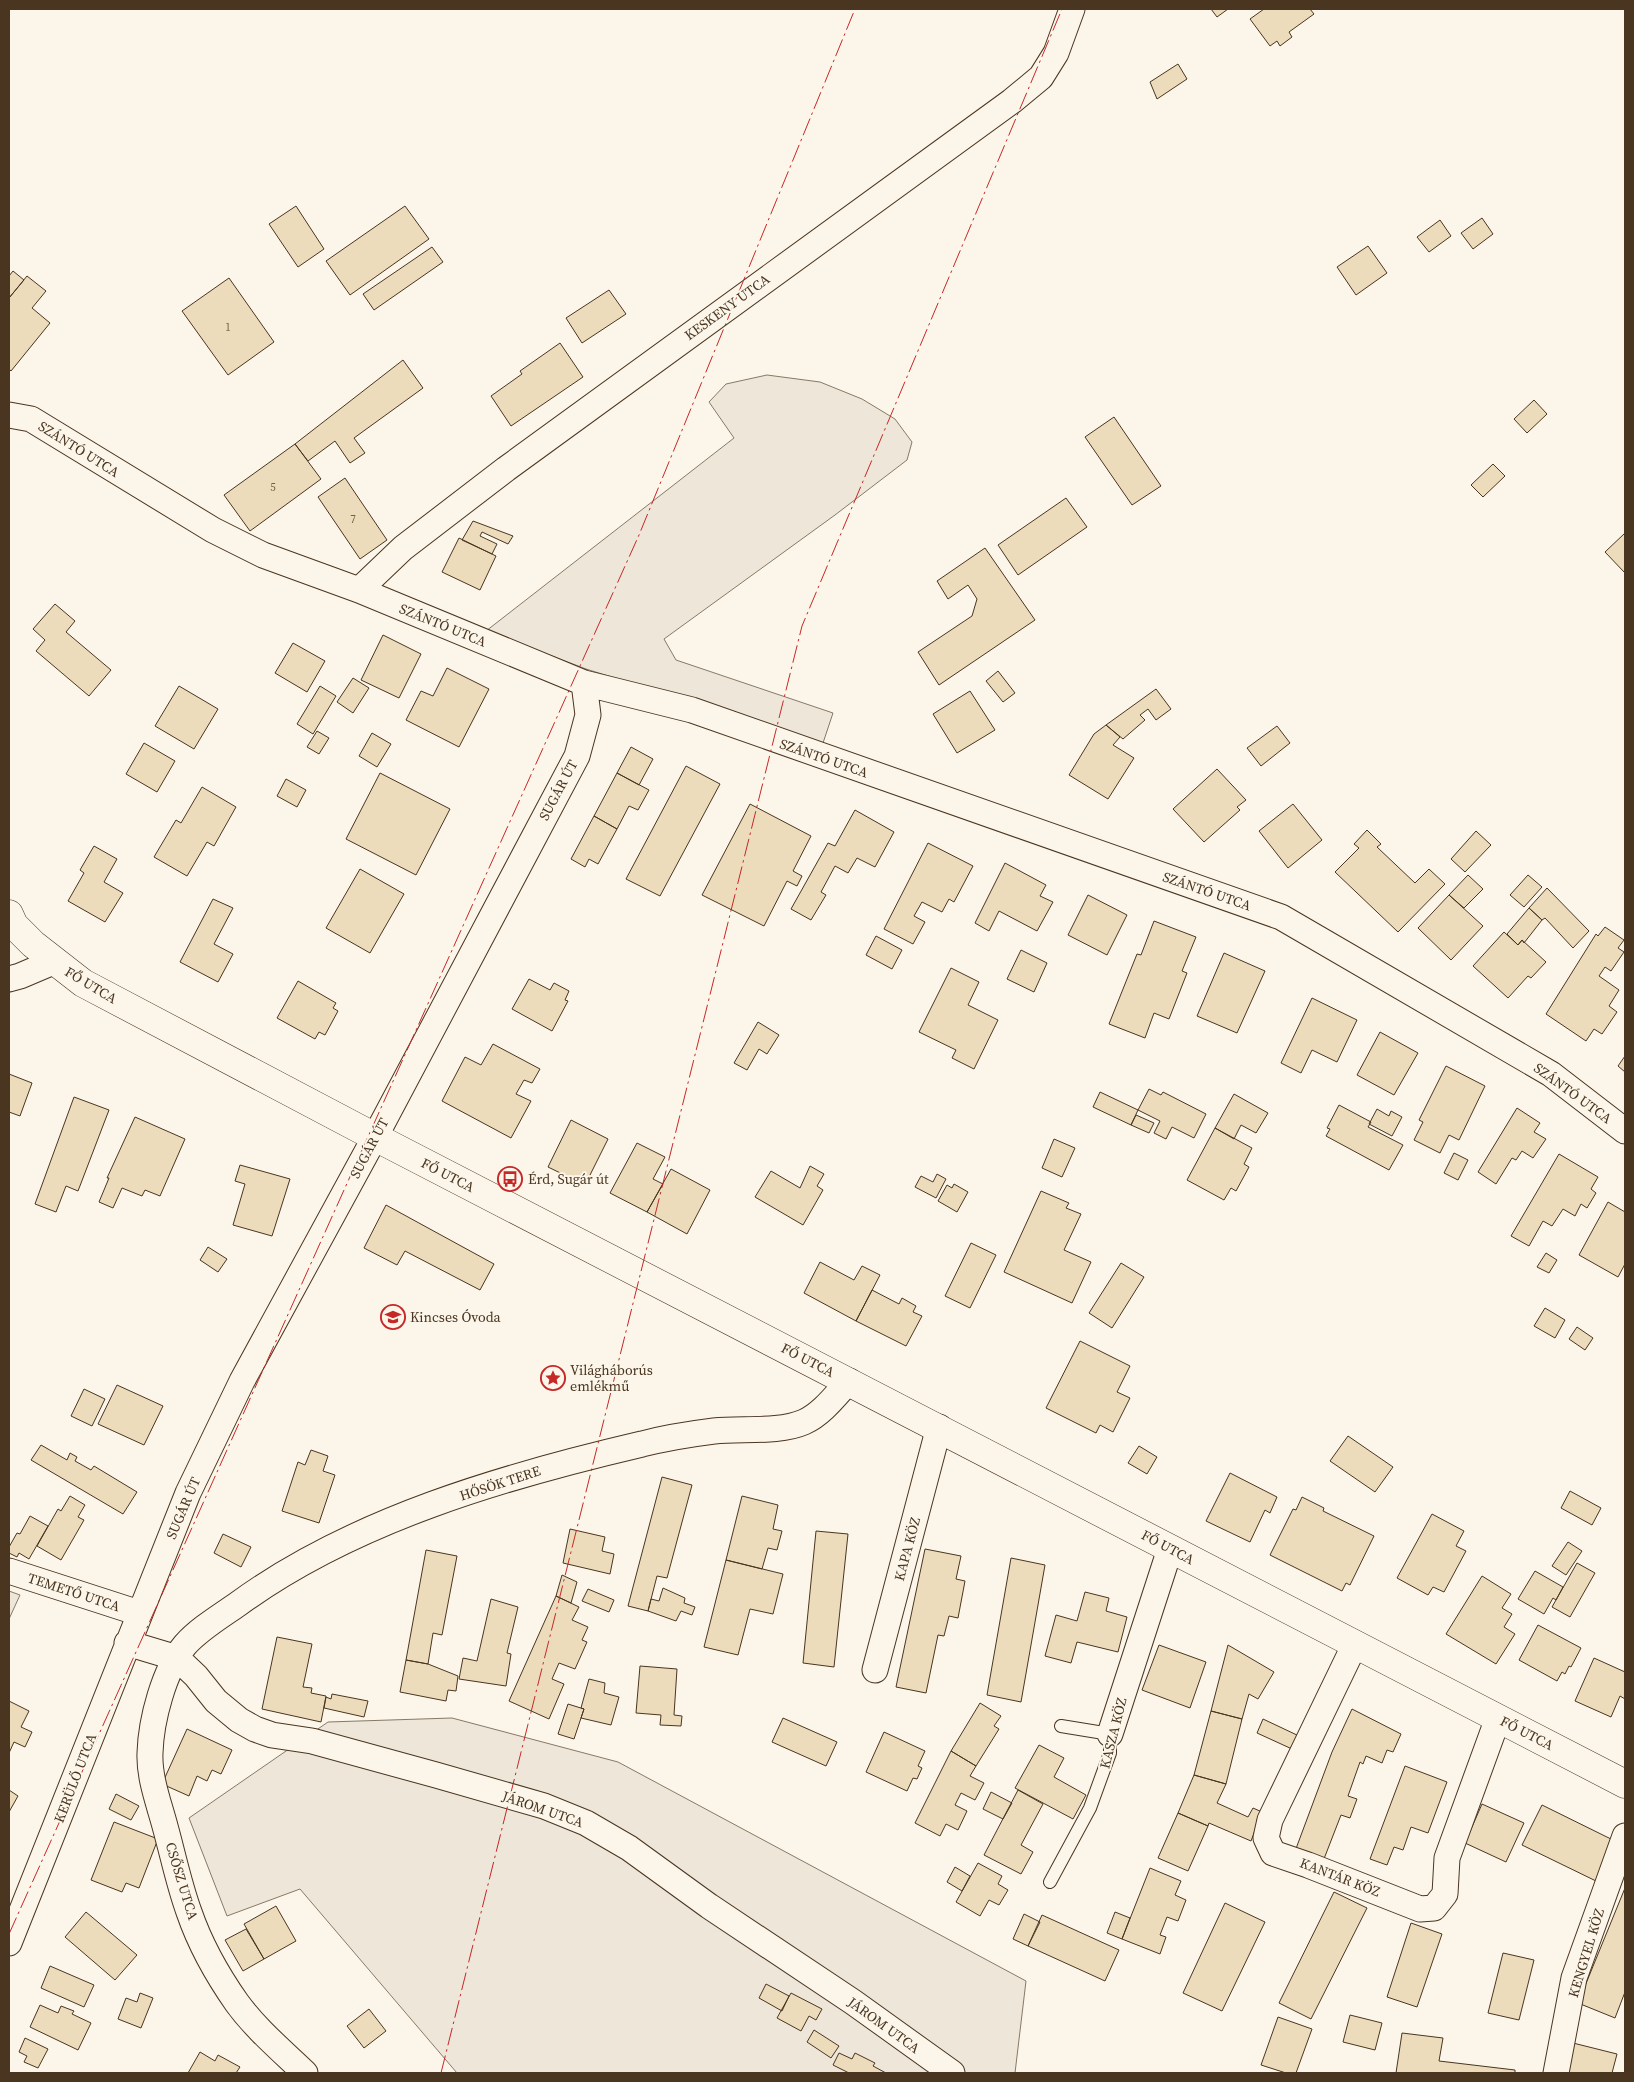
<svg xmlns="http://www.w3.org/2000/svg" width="1634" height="2082" font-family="'Source Serif 4',serif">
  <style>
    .green { fill: #ede6d9; stroke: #887966 }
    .building { fill: #ecdcbc; stroke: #4a3520 }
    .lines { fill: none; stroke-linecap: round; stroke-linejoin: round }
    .service-casing { stroke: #4a3520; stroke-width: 14 }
    .minor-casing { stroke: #4a3520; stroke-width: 27 }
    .tertiary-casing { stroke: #4a3520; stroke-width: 29 }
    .service { stroke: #fbf6e9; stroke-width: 12 }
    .minor { stroke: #fbf6e9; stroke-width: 25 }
    .tertiary { stroke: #fbf6e9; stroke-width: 28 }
    .power { stroke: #c62828; stroke-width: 1; stroke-dasharray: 18 4 2.5 4; stroke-linecap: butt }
    .labels { text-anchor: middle; stroke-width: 4; stroke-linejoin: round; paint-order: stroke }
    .number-label { font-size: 11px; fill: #725f47 }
    .street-label { font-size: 14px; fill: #4a3520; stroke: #fbf6e9 }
    .poi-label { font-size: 14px; fill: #4a3520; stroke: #fbf6e9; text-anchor: start }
  </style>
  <rect width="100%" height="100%" fill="#fbf6e9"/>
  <path class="green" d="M767 375 820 382 862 399 895 419 912 442 907 460 835 515 664 639 676 660 833 713 823 743 586 669 486 631 734 438 709 402 726 384Z
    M9 1591 20 1595 9 1619Z
    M452 1718 618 1762 1026 1981 1015 2073H457L300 1889 227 1916 189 1818 328 1722Z"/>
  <path class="building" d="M1211 9H1228L1217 17Z
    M1264 9H1310L1314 14 1289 32 1292 37 1280 46 1277 41 1270 46 1250 19Z
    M1178 64 1187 79 1157 99 1150 82Z
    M296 206 324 249 298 267 269 224Z
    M405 206 429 239 350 295 326 261Z
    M1482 218 1493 234 1473 249 1461 233Z
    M1440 220 1451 236 1429 252 1417 237Z
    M1368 246 1387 273 1356 295 1337 267Z
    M432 247 443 262 374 310 363 294Z
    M13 271 24 280 9 298V276Z
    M27 276 46 291 32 308 50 323 11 371 9 369V298Z
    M229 278 274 342 228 375 182 311Z
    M609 290 626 314 582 343 566 318Z
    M560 343 583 377 511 426 491 396 522 374 520 371Z
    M403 360 423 388 354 438 365 453 350 463 335 441 308 461 295 444Z
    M1534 400 1547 414 1527 433 1514 419Z
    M1114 417 1161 486 1132 505 1085 437Z
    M295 444 321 479 250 531 224 495Z
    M1493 464 1505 476 1483 497 1471 485Z
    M345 478 387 540 360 559 318 497Z
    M1066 498 1087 527 1018 575 998 545Z
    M473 521 513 536 508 544 482 532 480 536 497 544 492 554 462 540Z
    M1625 533V573L1605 552Z
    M459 538 496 556 480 590 442 572Z
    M985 548 1035 620 939 685 918 652 972 616 977 599 968 585 948 599 937 581Z
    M55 604 75 621 66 632 111 670 89 696 36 651 45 640 33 629Z
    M383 635 421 654 399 698 361 680Z
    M293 643 325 661 307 692 275 673Z
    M447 668 489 689 459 747 406 720 421 691 433 696Z
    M998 671 1015 693 1003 702 986 681Z
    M353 678 369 688 353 713 337 702Z
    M179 686 218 709 194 749 155 726Z
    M320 686 336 696 313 734 297 724Z
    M1156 689 1171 709 1156 720 1148 709 1140 715 1145 720 1123 739 1106 725Z
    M970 691 995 730 957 753 933 714Z
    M1106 725 1120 737 1113 745 1134 758 1108 799 1069 775 1094 734Z
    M1277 726 1290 743 1261 766 1247 748Z
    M317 731 329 738 319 754 307 747Z
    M372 733 391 744 377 767 359 756Z
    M144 743 175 761 157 792 126 774Z
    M631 747 653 759 639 785 617 773Z
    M686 766 720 784 660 896 626 879Z
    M1217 769 1246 800 1237 807 1240 810 1204 842 1173 809Z
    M380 773 450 809 416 875 346 839Z
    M617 773 649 790 638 810 629 806 617 829 594 816Z
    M286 779 306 790 297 807 277 796Z
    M202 787 236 807 214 846 207 842 187 876 154 857 176 820 181 823Z
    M750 804 811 836 793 871 802 876 797 886 787 881 764 926 702 895Z
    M1293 804 1322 840 1288 868 1259 831Z
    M855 810 894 832 875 867 857 858 848 873 835 866 821 892 826 895 811 920 791 909 828 843 835 846Z
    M594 816 617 829 598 864 589 859 585 867 571 859Z
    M1367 830 1381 844 1377 847 1415 883 1429 869 1445 884 1398 932 1335 872 1359 848 1354 844Z
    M1476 831 1491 845 1465 872 1451 859Z
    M928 843 973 866 954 902 949 899 942 912 922 902 914 916 925 922 913 944 884 929Z
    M94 846 117 859 104 882 123 893 105 922 68 901 84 873 80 870Z
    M1005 863 1046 885 1040 896 1053 902 1037 931 999 911 989 931 975 923Z
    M360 869 404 894 370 953 326 928Z
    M1468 875 1483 889 1464 908 1449 895Z
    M1528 875 1542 887 1524 907 1510 895Z
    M1547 888 1589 931 1573 948 1545 918 1542 920 1529 908Z
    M1088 895 1127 915 1107 955 1068 935Z
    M1449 895 1483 926 1451 960 1418 928Z
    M213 899 233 908 214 944 233 954 218 982 180 962Z
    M1529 908 1542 920 1524 943 1522 940 1518 945 1507 934Z
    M1154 921 1196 937 1182 971 1187 973 1169 1019 1154 1013 1145 1038 1109 1024 1137 954 1141 955Z
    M1605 927 1624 940 1618 948 1624 952 1611 971 1605 967 1599 976 1619 990 1609 1006 1617 1012 1602 1034 1594 1029 1586 1041 1546 1014 1596 934 1598 936Z
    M1504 932 1518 945 1522 940 1546 962 1531 978 1528 976 1508 998 1473 966Z
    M876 936 902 950 892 969 866 955Z
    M1021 950 1047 963 1034 992 1007 979Z
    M1224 953 1265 971 1237 1033 1197 1016Z
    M951 968 979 982 968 1005 998 1020 974 1069 952 1058 956 1050 919 1032Z
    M529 979 550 990 554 983 569 991 565 1000 568 1001 552 1031 512 1009Z
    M298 981 336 1003 333 1008 338 1011 325 1035 319 1032 315 1039 277 1018Z
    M1312 998 1357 1020 1337 1062 1312 1050 1301 1073 1281 1063Z
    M758 1022 779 1035 767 1054 759 1049 747 1070 734 1063Z
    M1380 1032 1418 1053 1394 1095 1357 1075Z
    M493 1044 540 1069 532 1083 524 1080 516 1094 531 1101 511 1138 442 1101 465 1057 481 1065Z
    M1625 1056V1072L1618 1066Z
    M1446 1066 1485 1086 1459 1140 1449 1135 1440 1153 1414 1140 1423 1122 1419 1120Z
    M9 1074 32 1083 20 1116 9 1112Z
    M1149 1089 1161 1095 1163 1092 1206 1114 1194 1138 1172 1127 1166 1139 1154 1133 1160 1121 1138 1110Z
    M1100 1092 1138 1110 1131 1125 1093 1107Z
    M1234 1094 1268 1113 1256 1133 1241 1125 1234 1139 1215 1128Z
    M74 1097 109 1110 78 1191 66 1186 56 1212 35 1204Z
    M1339 1105 1371 1122 1368 1127 1403 1145 1389 1170 1326 1136 1330 1129 1327 1128Z
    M1517 1108 1540 1123 1534 1132 1546 1139 1533 1158 1522 1151 1516 1160 1512 1158 1496 1184 1478 1172Z
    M1377 1109 1389 1116 1391 1111 1402 1117 1392 1136 1369 1124Z
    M1136 1115 1154 1123 1149 1133 1131 1125Z
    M135 1117 185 1139 160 1196 145 1190 142 1196 122 1188 113 1208 99 1202 109 1178H107Z
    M571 1120 608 1139 585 1185 548 1167Z
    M1215 1128 1252 1148 1244 1164 1249 1167 1236 1191 1231 1188 1224 1200 1187 1180Z
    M1054 1139 1075 1148 1062 1177 1042 1168Z
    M637 1143 665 1157 653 1179 663 1184 647 1212 610 1193Z
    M1454 1153 1468 1160 1458 1180 1444 1173Z
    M1559 1154 1598 1177 1591 1189 1596 1193 1587 1208 1581 1204 1575 1216 1563 1209 1552 1226 1543 1221 1529 1246 1511 1236Z
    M240 1165 290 1179 272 1236 233 1225 245 1184 235 1181Z
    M810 1166 824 1174 817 1186 823 1190 803 1225 755 1197 771 1171 800 1188Z
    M671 1169 710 1190 687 1234 647 1212Z
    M937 1174 946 1179 936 1198 915 1187 921 1176 933 1182Z
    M954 1184 968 1192 957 1212 938 1201 947 1185 952 1188Z
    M1041 1191 1069 1203 1066 1208 1081 1214 1064 1250 1091 1262 1072 1303 1004 1272Z
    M1608 1202 1625 1212V1264L1618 1277 1579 1255Z
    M386 1205 494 1264 480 1290 405 1251 397 1265 364 1248Z
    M971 1243 996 1255 970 1308 945 1296Z
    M208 1247 227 1259 218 1272 200 1260Z
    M1546 1253 1557 1260 1549 1273 1537 1267Z
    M820 1262 854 1280 862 1266 880 1275 856 1321 804 1293Z
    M1121 1263 1144 1277 1112 1328 1089 1313Z
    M872 1290 899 1304 902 1298 916 1306 913 1312 922 1316 906 1346 856 1321Z
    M1545 1308 1565 1320 1555 1338 1534 1326Z
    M1577 1327 1593 1338 1585 1350 1569 1339Z
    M1080 1341 1130 1366 1117 1392 1130 1398 1113 1432 1100 1425 1096 1433 1046 1408Z
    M117 1385 163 1406 144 1445 98 1424Z
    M84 1389 105 1399 92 1426 71 1416Z
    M1348 1436 1393 1467 1375 1492 1330 1461Z
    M41 1445 67 1460 70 1453 77 1457 75 1461 91 1470 94 1466 137 1492 123 1514 31 1460Z
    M1139 1446 1157 1457 1147 1474 1128 1463Z
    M311 1450 328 1456 323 1471 335 1475 319 1523 282 1511 298 1462 305 1465Z
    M1230 1473 1277 1497 1270 1513 1265 1510 1250 1542 1206 1521Z
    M662 1477 692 1485 667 1578 657 1576 648 1611 628 1606Z
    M1570 1491 1601 1508 1592 1525 1561 1508Z
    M70 1496 85 1505 78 1517 84 1520 61 1560 37 1546 58 1509 61 1511Z
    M742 1496 778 1505 773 1529 782 1531 777 1550 768 1548 762 1569 726 1560Z
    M1302 1497 1324 1508 1323 1511 1374 1536 1350 1585 1346 1583 1342 1591 1270 1555 1293 1509 1296 1510Z
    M1432 1514 1464 1531 1456 1546 1466 1551 1444 1592 1433 1587 1428 1595 1397 1578Z
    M30 1516 48 1526 29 1559 19 1553 17 1557 9 1553V1547L17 1533 20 1534Z
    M570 1529 605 1537 602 1551 614 1554 610 1574 563 1563Z
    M816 1531 848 1534 834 1667 803 1663Z
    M223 1534 251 1547 241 1567 214 1553Z
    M1568 1542 1582 1551 1566 1575 1552 1566Z
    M925 1549 961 1556 956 1579 965 1581 958 1618 949 1616 944 1636 938 1635 926 1693 896 1687Z
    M426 1550 457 1556 442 1635 433 1633 428 1664 406 1660Z
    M1011 1558 1045 1565 1021 1702 987 1695Z
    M726 1560 783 1574 773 1614 750 1609 738 1655 704 1647Z
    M1577 1563 1595 1573 1570 1617 1552 1607Z
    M1535 1571 1563 1587 1556 1600 1553 1598 1544 1614 1518 1599Z
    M562 1575 577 1582 571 1603 556 1596Z
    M1482 1576 1511 1594 1502 1608 1512 1614 1504 1627 1515 1634 1496 1664 1446 1634Z
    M663 1588 685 1598 684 1603 695 1607 692 1615 681 1611 676 1621 648 1611 651 1599 659 1601Z
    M588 1589 614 1600 609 1612 582 1601Z
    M1085 1592 1109 1598 1106 1611 1127 1617 1118 1652 1077 1642 1071 1663 1045 1656 1056 1615 1077 1621Z
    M556 1596 579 1607 572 1620 588 1627 582 1640 587 1642 575 1669 559 1663 552 1679 564 1684 549 1719 509 1701Z
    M491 1599 518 1607 507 1653 511 1654 506 1686 459 1679 463 1658 477 1661Z
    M1538 1625 1581 1648 1571 1667 1569 1666 1565 1674 1562 1672 1557 1681 1519 1660Z
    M277 1637 312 1644 303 1687 312 1688 311 1693 326 1696 321 1722 262 1709Z
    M1159 1645 1206 1662 1190 1708 1142 1690Z
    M1228 1645 1274 1672 1258 1699 1249 1694 1242 1719 1211 1711Z
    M1594 1658 1625 1672V1699L1620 1696 1611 1717 1575 1701Z
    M406 1660 428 1664 458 1676 456 1691 448 1690 446 1701 400 1692Z
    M640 1666 677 1669 674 1715 682 1716 681 1726 660 1725 661 1715 636 1713Z
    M589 1679 605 1683 604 1693 619 1697 611 1725 581 1718 584 1709 581 1708Z
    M332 1694 368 1701 364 1717 324 1708 326 1697 331 1699Z
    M9 1701 29 1711 21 1727 32 1732 25 1747 14 1742 9 1753Z
    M980 1703 1001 1716 994 1726 999 1729 976 1766 951 1751Z
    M568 1704 584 1709 574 1739 558 1734Z
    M1352 1709 1401 1734 1393 1752 1387 1750 1382 1763 1366 1756 1363 1764 1360 1762 1348 1796 1357 1799 1350 1818 1341 1815 1322 1864 1294 1854 1332 1752Z
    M1211 1711 1242 1719 1226 1784 1194 1775Z
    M783 1718 837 1742 826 1766 772 1742Z
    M1263 1719 1299 1736 1292 1749 1257 1733Z
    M187 1729 232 1750 221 1774 212 1770 207 1781 197 1776 189 1796 162 1784Z
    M884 1732 925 1751 918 1766 922 1768 917 1779 913 1778 907 1791 866 1772Z
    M1039 1745 1064 1758 1054 1777 1086 1795 1073 1819 1015 1788Z
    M951 1751 976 1766 970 1776 984 1783 975 1800 961 1793 955 1805 967 1811 958 1830 946 1824 940 1836 915 1823Z
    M1405 1766 1447 1782 1428 1833 1411 1827 1403 1850 1394 1847 1387 1865 1370 1859Z
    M1194 1775 1226 1784 1217 1803 1248 1817 1253 1808 1262 1812 1251 1841 1209 1823 1208 1826 1178 1813Z
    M9 1790 18 1796 9 1812Z
    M1018 1790 1043 1804 1021 1845 1033 1852 1021 1874 984 1855Z
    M991 1792 1012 1803 1003 1819 983 1809Z
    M116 1794 139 1806 131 1820 109 1809Z
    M1482 1804 1524 1823 1506 1862 1465 1843Z
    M1542 1805 1615 1841 1596 1881 1522 1845Z
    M1178 1813 1208 1826 1188 1871 1158 1858Z
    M114 1822 158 1839 139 1888 126 1883 122 1892 91 1880Z
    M978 1863 1002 1876 998 1884 1008 1890 999 1905 989 1900 980 1916 956 1902Z
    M955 1867 970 1876 962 1891 947 1882Z
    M1150 1868 1181 1881 1175 1895 1186 1900 1178 1921 1167 1917 1160 1935 1166 1937 1160 1954 1122 1939Z
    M1625 1888V1992L1615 2018 1578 2003Z
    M1334 1892 1367 1908 1311 2019 1279 2003Z
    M1225 1903 1265 1922 1222 2011 1183 1993Z
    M276 1906 296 1941 264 1959 244 1924Z
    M86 1912 137 1955 115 1980 65 1937Z
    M1115 1912 1130 1918 1122 1939 1107 1933Z
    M1024 1914 1040 1922 1028 1946 1013 1939Z
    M1042 1915 1119 1950 1105 1981 1028 1946Z
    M1411 1923 1442 1934 1417 2007 1387 1997Z
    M246 1929 264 1959 243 1971 225 1940Z
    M1503 1953 1534 1960 1519 2020 1488 2013Z
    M50 1966 94 1985 84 2007 41 1988Z
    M766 1984 789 1996 782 2011 759 1998Z
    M140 1993 153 1998 141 2028 118 2019 126 1998 137 2002Z
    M791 1993 822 2009 816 2020 809 2016 801 2031 777 2018Z
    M40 2005 58 2013 61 2006 74 2011 72 2014 91 2023 78 2050 30 2027Z
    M369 2009 386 2031 364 2048 347 2026Z
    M1350 2015 1382 2023 1375 2050 1343 2042Z
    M1278 2017 1312 2029 1296 2073H1286L1261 2065Z
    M814 2030 839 2046 831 2058 807 2042Z
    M1402 2033 1443 2038 1439 2061 1515 2070V2073H1396Z
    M25 2038 48 2049 38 2068 24 2062 27 2056 19 2052Z
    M1569 2042 1617 2054 1612 2073H1560Z
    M200 2052 215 2061 218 2055 240 2067 236 2073H188Z
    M839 2053 852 2059 855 2053 875 2063 873 2066 886 2073H849L833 2065Z"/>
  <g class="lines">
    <defs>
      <path id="service" d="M1050 1882 1090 1808 1110 1753V1734L1061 1726"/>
      <path id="minor" d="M9 415 31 419 213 530 263 555 359 590 584 683 692 710 1281 917 1551 1074 1625 1131
        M359 590 403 548 506 469 1012 101 1041 77 1056 53 1072 9
        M9 979 20 976 53 962
        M9 1571 139 1613
        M127 1643 177 1658 196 1676 216 1701 239 1720 255 1729 272 1735 312 1741 436 1775 544 1806 586 1823 629 1848 709 1906 853 2002 952 2073
        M1355 1644 1270 1820 1266 1838 1273 1853 1308 1865 1420 1909 1434 1908 1445 1894 1447 1858 1498 1718
        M875 1670 939 1427
        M1110 1734 1170 1549
        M9 1943 188 1493 242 1381 375 1137 577 756 588 715 584 683
        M305 2073C282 2051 256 2029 237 2003 218 1976 200 1944 189 1912 178 1882 172 1850 163 1819 157 1798 149 1775 150 1753 151 1720 164 1670 185 1645 199 1629 221 1616 238 1604 353 1520 505 1476 642 1444 665 1438 690 1434 714 1431 741 1428 779 1433 804 1422 822 1414 836 1395 849 1381
        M1556 2073 1574 1978 1625 1836"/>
      <path id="tertiary" d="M9 914 14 925 33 944 83 983 375 1137 1625 1784"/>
    </defs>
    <use href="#service" class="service-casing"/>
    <use href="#minor" class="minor-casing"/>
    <use href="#tertiary" class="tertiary-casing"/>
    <use href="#service" class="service"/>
    <use href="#minor" class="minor"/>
    <use href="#tertiary" class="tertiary"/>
    <path class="power" d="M9 1934 639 535 855 9
      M441 2073 802 626 1062 9"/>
  </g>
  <defs>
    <symbol id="bus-ring" viewBox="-11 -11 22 22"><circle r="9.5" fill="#fbf6e9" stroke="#c62828" stroke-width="1.5"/><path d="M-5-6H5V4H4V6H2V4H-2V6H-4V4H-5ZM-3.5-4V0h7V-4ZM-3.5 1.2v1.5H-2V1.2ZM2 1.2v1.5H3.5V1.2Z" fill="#c62828"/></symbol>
    <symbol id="school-ring" viewBox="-11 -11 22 22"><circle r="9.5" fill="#fbf6e9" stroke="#c62828" stroke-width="1.5"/><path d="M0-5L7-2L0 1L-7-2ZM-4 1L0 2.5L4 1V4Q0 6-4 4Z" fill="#c62828"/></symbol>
    <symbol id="sight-ring" viewBox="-11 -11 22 22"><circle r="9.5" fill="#fbf6e9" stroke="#c62828" stroke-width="1.5"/><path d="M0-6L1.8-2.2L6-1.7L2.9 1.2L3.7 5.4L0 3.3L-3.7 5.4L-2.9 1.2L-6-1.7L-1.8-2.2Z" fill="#c62828"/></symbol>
  </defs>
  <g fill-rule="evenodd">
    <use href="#bus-ring" x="496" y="1165" width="28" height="28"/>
    <use href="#school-ring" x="379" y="1303" width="28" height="28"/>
    <use href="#sight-ring" x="539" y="1364" width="28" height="28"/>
  </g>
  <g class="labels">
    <g class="number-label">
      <text x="228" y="331">1</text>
      <text x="273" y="491">5</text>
      <text x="353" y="523">7</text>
    </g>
    <g class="street-label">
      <text transform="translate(727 307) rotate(-36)" y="5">KESKENY UTCA</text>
      <text transform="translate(79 449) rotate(32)" y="5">SZÁNTÓ UTCA</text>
      <text transform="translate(443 625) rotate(22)" y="5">SZÁNTÓ UTCA</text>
      <text transform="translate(824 758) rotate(19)" y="5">SZÁNTÓ UTCA</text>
      <text transform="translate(558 790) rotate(-62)" y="5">SUGÁR ÚT</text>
      <text transform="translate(1207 891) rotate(19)" y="5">SZÁNTÓ UTCA</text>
      <text transform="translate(91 985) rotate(31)" y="5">FŐ UTCA</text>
      <text transform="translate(1573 1093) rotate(36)" y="5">SZÁNTÓ UTCA</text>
      <text transform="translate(369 1148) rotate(-62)" y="5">SUGÁR ÚT</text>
      <text transform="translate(448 1175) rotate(27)" y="5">FŐ UTCA</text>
      <text transform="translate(808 1360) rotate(27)" y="5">FŐ UTCA</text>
      <text transform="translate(500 1483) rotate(-18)" y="5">HŐSÖK TERE</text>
      <text transform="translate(183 1508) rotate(-67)" y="5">SUGÁR ÚT</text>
      <text transform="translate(1168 1547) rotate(28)" y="5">FŐ UTCA</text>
      <text transform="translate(907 1549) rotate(-75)" y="5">KAPA KÖZ</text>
      <text transform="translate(74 1592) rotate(18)" y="5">TEMETŐ UTCA</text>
      <text transform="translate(1113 1733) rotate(-76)" y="5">KASZA KÖZ</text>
      <text transform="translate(1527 1733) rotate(27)" y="5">FŐ UTCA</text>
      <text transform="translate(75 1778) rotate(-69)" y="5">KERÜLŐ UTCA</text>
      <text transform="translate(543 1809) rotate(19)" y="5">JÁROM UTCA</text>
      <text transform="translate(1340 1877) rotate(21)" y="5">KANTÁR KÖZ</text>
      <text transform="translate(182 1881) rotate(73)" y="5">CSŐSZ UTCA</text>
      <text transform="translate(1586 1953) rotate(-73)" y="5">KENGYEL KÖZ</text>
      <text transform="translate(884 2025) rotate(36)" y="5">JÁROM UTCA</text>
    </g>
    <g class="poi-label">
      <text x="528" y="1184">Érd, Sugár út</text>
      <text x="410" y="1322">Kincses Óvoda</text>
      <text x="570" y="1375">Világháborús<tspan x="570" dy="16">emlékmű</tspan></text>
    </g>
  </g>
  <rect width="1634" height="2082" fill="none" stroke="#4a3520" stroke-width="20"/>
</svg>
